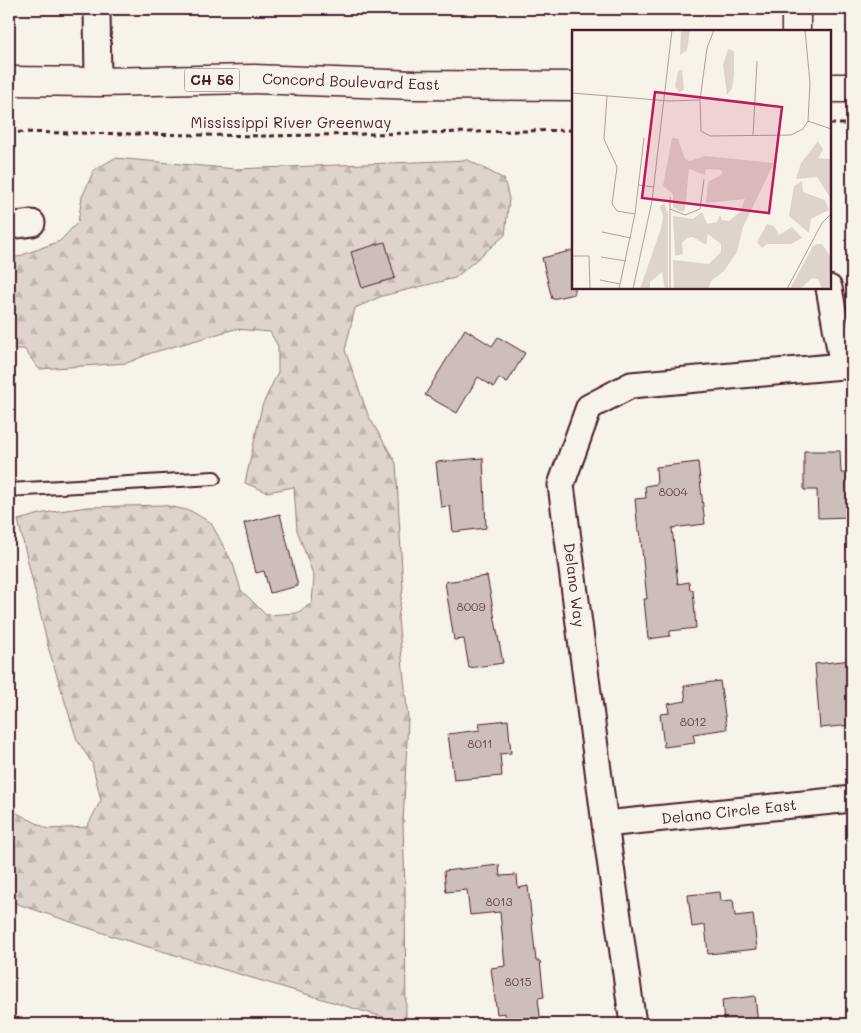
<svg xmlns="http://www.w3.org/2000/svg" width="861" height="1033" font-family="Mali,sans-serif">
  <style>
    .forest { fill: url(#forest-firs); stroke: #947a7c }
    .building { fill: #ccbfb9; stroke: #4a1f2b }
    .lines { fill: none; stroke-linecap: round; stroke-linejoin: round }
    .service-casing { stroke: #4a1f2b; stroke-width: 16 }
    .minor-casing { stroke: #4a1f2b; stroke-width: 29 }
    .tertiary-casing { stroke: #4a1f2b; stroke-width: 31 }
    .primary-casing { stroke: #4a1f2b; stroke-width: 31 }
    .path { stroke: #4a1f2b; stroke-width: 3; stroke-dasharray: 5 4; stroke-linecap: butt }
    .service { stroke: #f7f3e8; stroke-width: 12 }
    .minor { stroke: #f7f3e8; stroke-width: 25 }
    .tertiary { stroke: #f7f3e8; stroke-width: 28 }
    .primary { stroke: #f7f3e8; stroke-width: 28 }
    .labels { text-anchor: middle; stroke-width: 4; stroke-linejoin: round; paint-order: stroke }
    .number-label { font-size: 12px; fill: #6a474e }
    .shield { fill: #f7f3e8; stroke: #7e5f64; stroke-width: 1 }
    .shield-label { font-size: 14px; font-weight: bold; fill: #4a1f2b }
    .street-label { font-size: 15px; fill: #4a1f2b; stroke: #f7f3e8 }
    .inset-road { fill: none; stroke: #b29e9c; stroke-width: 1 }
    .view { fill: #c2185b; fill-opacity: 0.15; stroke: #c2185b; stroke-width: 2.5 }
    .inset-edge { fill: none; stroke: #4a1f2b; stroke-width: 2.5 }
  </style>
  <defs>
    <pattern id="forest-firs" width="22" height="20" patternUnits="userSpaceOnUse" patternTransform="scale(1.25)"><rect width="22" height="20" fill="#ded4cc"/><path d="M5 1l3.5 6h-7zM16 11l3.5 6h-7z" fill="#c0b6af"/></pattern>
  </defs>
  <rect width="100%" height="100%" fill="#f7f3e8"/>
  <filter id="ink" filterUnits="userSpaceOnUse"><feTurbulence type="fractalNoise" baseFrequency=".02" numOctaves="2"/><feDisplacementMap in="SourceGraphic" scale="10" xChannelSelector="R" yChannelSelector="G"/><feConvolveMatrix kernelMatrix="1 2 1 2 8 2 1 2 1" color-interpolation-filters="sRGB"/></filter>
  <g filter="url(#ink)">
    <path class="forest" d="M115 158 236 169 468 160 504 179 509 199 505 235 455 278 382 296 355 308 345 350 368 415 396 463 403 588 398 618 408 719 403 824 405 890 406 1024 115 937 9 901V809L48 829 87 827 101 800 92 763 77 740 49 650 18 520 44 513 88 507 163 505 191 511 211 523 233 564 241 590 266 615 297 613 312 603 314 577 297 530 294 487 267 492 245 483 262 406 278 372V346L270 332 235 329 151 353 127 363 39 369 24 349H9V260L60 241 78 222 82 197 94 170Z"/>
    <path class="building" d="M385 242 395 278 362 288 351 252Z
      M574 250V294L552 299 542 258Z
      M465 329 492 346 498 337 525 353 507 383 499 378 494 387 478 377 457 413 425 395Z
      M804 451H840L841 473H852V517L818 518 817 490H804Z
      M483 458 486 528 453 532 450 506 441 507 436 462Z
      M698 462 705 524 672 528 678 584 689 582 690 590H693L696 628 670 631V636L648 639 644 599H647L640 531H638L635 499 646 498 645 486 657 484 656 467Z
      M280 514 298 586 270 593 264 571 256 573 244 523Z
      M487 576 503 663 469 668 464 639 454 640 445 582Z
      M852 660V725L820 728 815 664Z
      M720 681 727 729 693 734 695 743 664 747 660 714 669 713 668 704 686 701 684 686Z
      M508 720 511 753 500 754 502 776 454 780 448 734 480 730 479 723Z
      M499 865 500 876 517 875 518 888 528 886 536 961H540L544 997 538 998 541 1024H507L505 1013 497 1014 491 968 505 966 500 912 470 915 467 890 446 892 444 871Z
      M720 892 721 901 733 900 735 916 753 914 757 949 708 954 705 925 692 927 688 895Z
      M755 996 758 1024H724L722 1000Z"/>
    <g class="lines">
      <defs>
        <path id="service" d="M9 490 214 478"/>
        <path id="minor" d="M97 9 98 82
          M9 226 32 223
          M829 288 843 366
          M605 824 852 799
          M633 1024 605 824 561 485 589 407 631 385 843 366H852"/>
        <path id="tertiary" d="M796 9V31"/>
        <path id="primary" d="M9 81 98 82 254 79 415 85 574 86
          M830 88H852"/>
      </defs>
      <use href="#service" class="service-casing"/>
      <use href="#minor" class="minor-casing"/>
      <use href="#tertiary" class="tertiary-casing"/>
      <use href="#primary" class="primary-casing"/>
      <path class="path" d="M830 124H852
        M9 132 266 136 574 130"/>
      <use href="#service" class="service"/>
      <use href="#minor" class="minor"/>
      <use href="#tertiary" class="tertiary"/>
      <use href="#primary" class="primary"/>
    </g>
  </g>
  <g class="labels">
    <g class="number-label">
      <text x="673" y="496">8004</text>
      <text x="471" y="611">8009</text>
      <text x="693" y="726">8012</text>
      <text x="480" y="748">8011</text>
      <text x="499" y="906">8013</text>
      <text x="518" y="986">8015</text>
    </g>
    <rect class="shield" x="184.5" y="68.5" width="55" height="23" rx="4"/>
    <g class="shield-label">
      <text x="212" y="85">CH 56</text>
    </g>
    <g class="street-label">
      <text transform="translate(351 82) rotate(2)" y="5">Concord Boulevard East</text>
      <text x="291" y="128">Mississippi River Greenway</text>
      <text transform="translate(574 585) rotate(83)" y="5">Delano Way</text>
      <text transform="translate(729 812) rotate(-6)" y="5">Delano Circle East</text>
    </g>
  </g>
  <g transform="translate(572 30)">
    <rect width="259" height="259" fill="#f7f3e8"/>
    <path d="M109 0H118L115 20 108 25ZM156 19 162 21V45L160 59 155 65 151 35ZM110 39 112 60 107 62 103 56 106 42ZM100 108 106 109 113 129 118 131 133 126 202 133 171 197 165 222 152 241 139 251 136 259H102L101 230 137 234 149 222V214L136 204 134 215 121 207 115 208 110 213 111 224 103 226 101 186 121 189 130 182 135 194 145 192 148 185 150 190 157 191 168 182 173 169 134 173 136 152 150 144V140L134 139 133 145 117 139 113 180 110 182 101 177V164L91 156ZM246 111 251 120 246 128 259 129V169L245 147 224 149 229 133ZM230 151 231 162 253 170 257 180 239 189 237 203 217 186 222 156ZM92 173 96 184V257L93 259 90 242 78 252V259H68L89 198 91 186 88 177ZM195 194 202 196 207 205 220 197 230 208 219 214H195L190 218 185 212ZM246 214H250L259 227 257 259H250L246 249 240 248 228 259H218L241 216Z" fill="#ded4cc"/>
    <path class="inset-road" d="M142 0 135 18 128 70 129 101 138 106 219 105 231 99 236 91M233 0 238 53 236 91M0 63 97 71 128 70M35 66 32 109 45 137 40 174 45 181 63 184M236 91 259 99M181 106 185 31M67 155 82 157M98 179 113 185 128 179 132 149M30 202 59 208M0 226H17L18 259M29 227 54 231M28 250 48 254M47 259 63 184 72 108M61 259 80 171 100 0M98 259V167M215 259 250 193 259 184"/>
    <path class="view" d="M83 62 210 77 197 183 70 168Z"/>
    <rect width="259" height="259" class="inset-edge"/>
  </g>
  <rect width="861" height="1033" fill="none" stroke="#f7f3e8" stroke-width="30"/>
  <rect x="15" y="15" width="831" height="1003" fill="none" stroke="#4a1f2b" stroke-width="2" filter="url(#ink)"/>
</svg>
